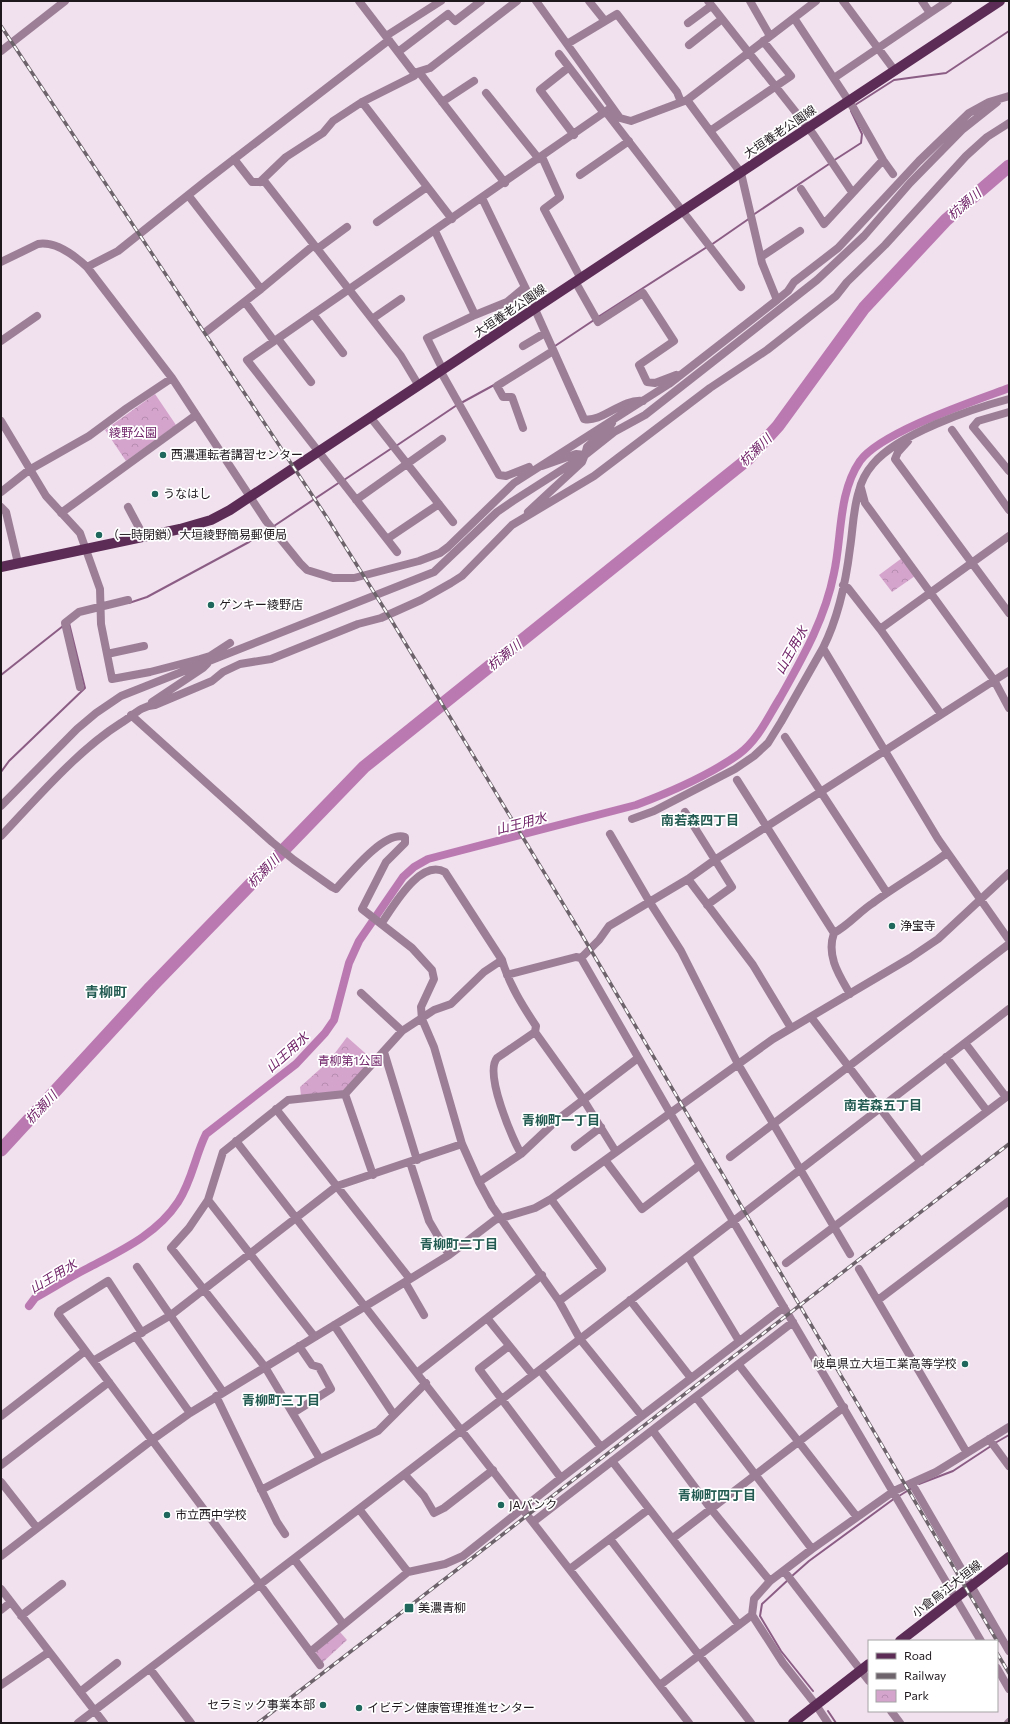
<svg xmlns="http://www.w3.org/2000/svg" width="1010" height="1724" font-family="Commissioner,'Noto Sans JP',sans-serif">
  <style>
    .park { fill: url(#park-crowns) }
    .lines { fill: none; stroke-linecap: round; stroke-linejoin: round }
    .stream { stroke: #8b5d85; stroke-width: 2 }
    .canal { stroke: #ba7ab1; stroke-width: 8 }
    .river { stroke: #ba7ab1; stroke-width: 13 }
    .minor { stroke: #9c7f97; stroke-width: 8 }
    .major { stroke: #5c2c56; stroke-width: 10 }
    .rail-casing { stroke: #6d636b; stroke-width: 3.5 }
    .rail { stroke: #fff; stroke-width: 2; stroke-dasharray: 6; stroke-linecap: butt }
    .poi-dot { fill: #1f675d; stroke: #fff; stroke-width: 1.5 }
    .labels { text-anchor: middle; stroke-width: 3.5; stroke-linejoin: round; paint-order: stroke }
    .street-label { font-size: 12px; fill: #1e181d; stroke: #fff }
    .park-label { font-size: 12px; fill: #6e2167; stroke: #fff }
    .poi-label { font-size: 12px; fill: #1e181d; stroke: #fff; text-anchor: start }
    .water-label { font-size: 13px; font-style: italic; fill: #702368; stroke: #fff }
    .neighbourhood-label { font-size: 13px; font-weight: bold; fill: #235b52; stroke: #fff }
    .quarter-label { font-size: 14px; font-weight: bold; fill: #235b52; stroke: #fff }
  </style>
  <defs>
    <pattern id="park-crowns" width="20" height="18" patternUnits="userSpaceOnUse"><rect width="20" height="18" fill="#d5a4cd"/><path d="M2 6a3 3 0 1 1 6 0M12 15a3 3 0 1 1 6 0" fill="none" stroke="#b68cb0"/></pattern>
  </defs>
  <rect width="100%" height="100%" fill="#f1e0ee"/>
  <path class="park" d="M155 394 176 425 126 461 105 430Z
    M902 558 915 576 892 592 879 575Z
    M347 1037 373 1060 344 1093 301 1096 300 1087 329 1061Z
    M340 1632 347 1640 322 1663 315 1651Z"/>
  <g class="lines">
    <path class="stream" d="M855 105 894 80 946 73 1009 31
      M833 161 861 143 862 134 851 111
      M753 215 829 164
      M711 245 750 218
      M598 317 707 247
      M555 346 594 320
      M461 403 494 385
      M396 446 457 405
      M344 480 392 448
      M274 526 340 482
      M129 603 147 597 249 542 270 528
      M1 675 63 626
      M1 772 9 761 85 688 69 623
      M995 1443 1009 1435
      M919 1484 953 1471 991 1446
      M899 1496 912 1488
      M792 1576 809 1561 895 1498
      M789 1579 762 1604 760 1616 781 1651 813 1691
      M828 1711 836 1723"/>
    <path class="canal" d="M29 1306 35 1298C53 1288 70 1277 88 1268 122 1250 157 1234 178 1202 192 1181 195 1156 206 1134L296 1064 325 1033 334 1020 349 963 359 941 403 877 414 867 428 859 636 805C668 793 711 774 739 754 758 740 768 717 780 698 803 657 825 619 834 573 842 537 838 493 860 461 881 432 974 401 1009 388"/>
    <path class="river" d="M1 1150 151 987 364 767 748 459 778 426 864 308 946 220 1009 166"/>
    <path class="minor" d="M359 1 414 73 430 68 517 1
      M536 1 620 118 631 121 687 100 816 1
      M589 1 605 21
      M708 1 813 134 852 192
      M750 1 770 36
      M843 1 895 71
      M922 1 930 13 948 1
      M794 18 854 109 883 160 893 174
      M688 23 711 6
      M386 36 441 1
      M567 44 617 14 677 92 681 102
      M689 45 722 19
      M1 51 65 1
      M398 52 448 14 455 21 481 1
      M559 54 604 113
      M569 67 540 90 574 135
      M419 72 505 183
      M834 78 930 13
      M486 93 539 159
      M687 100 741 173 762 263 777 300
      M362 102 452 219
      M442 102 474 81
      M606 112 741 287
      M710 131 791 76 763 41
      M542 157 560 197 544 209 581 279
      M234 159 252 182H265L401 356 419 386
      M580 175 629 141
      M260 182 286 157 323 133 333 121 362 102 414 76 416 73
      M801 189 824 224 883 160
      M188 195 261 289 207 331
      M482 198 525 287 584 419C602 423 622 398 643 401
      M377 222 427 187
      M435 231 475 315 427 338 443 370
      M317 249 347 227
      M761 257 800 231
      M1 262 38 244C56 241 74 255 87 267L172 378 266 521 300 563 307 570 333 578H354L419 561 440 553 448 547 514 483 669 384 777 300 788 291 794 282 838 248 919 161 969 113 989 102 1009 96
      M87 267 118 251 207 180 389 40
      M576 283 598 322 643 293 674 341 639 365 647 382 655 383 676 375
      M261 289 314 245
      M245 302 274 341
      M313 314 343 353
      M475 315 507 302 525 287
      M372 319 401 299
      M278 339 311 382
      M1 341 37 316
      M523 346 545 333
      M441 372 499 475 506 476 529 467
      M1009 399C971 409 898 434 873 464 867 471 861 482 859 491 853 509 853 529 850 548 846 581 838 618 823 648L938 839 1009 940
      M1009 412 978 421 973 427 1009 471
      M371 418 453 522
      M1 421 46 496 80 533 100 589 101 624 112 679 150 672 200 659 210 656 230 643
      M523 428 512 397H503L497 386 553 351
      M952 430 1009 510
      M908 441 898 452 895 459 1009 613
      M542 466 576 454 585 455 587 447 610 426 612 423
      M861 488 865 503 994 680 1009 708
      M1 492 29 470 89 436 127 408 172 378
      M356 500 442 439
      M1 507 6 512 18 563
      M128 507 144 537
      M528 512 582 462 584 457
      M61 513 196 415
      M387 539 439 504
      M397 552 247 360 612 107
      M843 585 848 588 880 629
      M107 654 144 646
      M80 687 65 623 79 612 128 600
      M152 702 203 668 207 664
      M941 714 880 629 1009 536
      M131 715 272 842 294 860 332 887 336 889C349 875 384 830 405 837V843L386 862 362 909 412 948 432 970 434 979 421 1007 422 1019 434 1047 462 1144 479 1182 492 1206 559 1301 580 1339 642 1416
      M785 737 887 893
      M737 780 834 933C826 956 839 975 850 994
      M1 806 77 729 96 713 121 696 434 572 497 512 513 501 585 455 614 432 645 415 817 280 864 236 910 183 963 129 997 102
      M685 812 732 887 707 905
      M632 819 654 811 735 769 754 756 768 743 781 722 823 648
      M610 834 649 901 681 951 738 1064 850 1254
      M1 836C36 799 78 750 121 723 133 716 140 706 155 705L212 681 223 672 240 664 271 659 358 624 381 618 421 600 451 583 462 576 512 525 594 476 710 388 767 350 836 296 847 282 885 245 966 156 987 137 1009 123
      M688 879 753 965 791 1028
      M381 924C393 907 420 858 445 872L502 960C509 984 522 1005 536 1026L535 1032
      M834 933C849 925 859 912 873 903 897 885 923 871 947 853
      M581 958 599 940 609 926 688 879 716 859 1009 671
      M507 975 576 957 581 958 700 1165 981 1641
      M361 993 402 1031
      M811 1017 921 1162
      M965 1043 1006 1097
      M384 1052 417 1160
      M946 1057 987 1111
      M345 1094 373 1175
      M276 1109 410 1279
      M236 1141 689 1723
      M575 1147 601 1127
      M521 1154C512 1137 484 1074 497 1058L535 1032 583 1099 616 1152
      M730 1157 1009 944
      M605 1160 642 1209 700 1165
      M410 1162 429 1221 449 1255
      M479 1182 521 1154 557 1120 638 1058
      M551 1199 602 1269 559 1301
      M208 1200 314 1336
      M688 1256 739 1341
      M786 1263 1009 1095
      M137 1267 223 1392
      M859 1269 967 1453
      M405 1282 424 1315
      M630 1300 691 1378
      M878 1300 1009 1201
      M487 1318 533 1375
      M334 1325 394 1415
      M142 1333 108 1281 60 1311 58 1314 320 1665
      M136 1337 190 1413
      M509 1346 479 1369 561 1478
      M93 1361 171 1315 337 1186 462 1144
      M739 1365 857 1517
      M540 1370 601 1447
      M418 1372 542 1275
      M426 1383 378 1431 320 1459 265 1367 171 1248 189 1228 208 1200 223 1152 288 1100 345 1094 402 1031 434 1010 451 1004 484 972 502 960
      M216 1396 277 1522 285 1534
      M696 1397 812 1549
      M293 1413 331 1389 319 1367 312 1365 299 1346
      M1 1416 85 1351
      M653 1431 711 1509 770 1581
      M989 1439 1009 1466
      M612 1461 739 1625
      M1 1465 109 1382
      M405 1475 424 1496 434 1513 444 1508 493 1470
      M1 1482 37 1528
      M915 1489 1009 1651
      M261 1490 320 1459
      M359 1509 408 1572
      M533 1522 793 1322
      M673 1538 844 1407
      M610 1539 751 1723
      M1 1556 152 1440 190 1413 410 1279 449 1255 495 1220 535 1208 551 1199 773 1039 910 958 938 939 1009 873
      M294 1559 343 1624
      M570 1569 649 1509
      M784 1571 869 1681
      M1 1589 104 1723
      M1 1610 11 1602
      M21 1616 62 1584
      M310 1652 408 1572 445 1564 463 1556 561 1478 784 1307
      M997 1668 1009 1689
      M150 1669 191 1723
      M1 1685 49 1652
      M660 1685 752 1615
      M80 1692 117 1663
      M891 1711 900 1723
      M78 1723 359 1509 1009 1009
      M828 1723 816 1705 783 1663 752 1615 754 1599 770 1581 812 1549 894 1491 936 1472 1009 1427
      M1008 1723 1009 1722"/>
    <path class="major" d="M1 567 180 529 211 520 230 510 1000 1
      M900 1641 1009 1557
      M793 1723 869 1664"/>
    <defs>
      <path id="rail" d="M1 26 326 516 387 613 582 935 997 1641
        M997 1653 1009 1673
        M258 1723 1009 1144"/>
    </defs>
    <use href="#rail" class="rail-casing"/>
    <use href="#rail" class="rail"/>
  </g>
  <g class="poi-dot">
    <circle cx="163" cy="455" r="4"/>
    <circle cx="155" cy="494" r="4"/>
    <circle cx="99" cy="535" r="4"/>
    <circle cx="211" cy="605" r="4"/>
    <circle cx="892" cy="926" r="4"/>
    <circle cx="965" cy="1364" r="4"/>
    <circle cx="501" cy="1505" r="4"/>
    <circle cx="167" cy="1515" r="4"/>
    <rect x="404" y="1603" width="10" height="10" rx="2"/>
    <circle cx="323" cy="1705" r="4"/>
    <circle cx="359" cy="1708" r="4"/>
  </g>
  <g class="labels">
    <g class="street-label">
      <text transform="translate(780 132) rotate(-34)" y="4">大垣養老公園線</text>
      <text transform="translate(510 311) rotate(-34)" y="4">大垣養老公園線</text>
      <text transform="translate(947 1589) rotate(-38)" y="4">小倉烏江大垣線</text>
    </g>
    <g class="park-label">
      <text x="133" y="437">綾野公園</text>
      <text x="350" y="1065">青柳第1公園</text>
    </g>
    <g class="poi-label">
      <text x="171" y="459">西濃運転者講習センター</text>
      <text x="163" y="498">うなはし</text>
      <text x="107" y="539">（一時閉鎖）大垣綾野簡易郵便局</text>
      <text x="219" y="609">ゲンキー綾野店</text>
      <text x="900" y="930">浄宝寺</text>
      <text x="957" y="1368" text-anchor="end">岐阜県立大垣工業高等学校</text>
      <text x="509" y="1509">JAバンク</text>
      <text x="175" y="1519">市立西中学校</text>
      <text x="418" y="1612">美濃青柳</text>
      <text x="315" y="1709" text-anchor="end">セラミック事業本部</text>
      <text x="367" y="1712">イビデン健康管理推進センター</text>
    </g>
    <g class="water-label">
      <text transform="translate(964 204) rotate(-41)" y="5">杭瀬川</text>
      <text transform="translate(755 450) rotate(-45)" y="5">杭瀬川</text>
      <text transform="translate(791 650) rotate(-61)" y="5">山王用水</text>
      <text transform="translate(504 655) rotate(-39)" y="5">杭瀬川</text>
      <text transform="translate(521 823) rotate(-15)" y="5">山王用水</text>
      <text transform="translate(263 871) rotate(-46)" y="5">杭瀬川</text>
      <text transform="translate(287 1052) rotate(-42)" y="5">山王用水</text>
      <text transform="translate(41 1107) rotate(-47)" y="5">杭瀬川</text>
      <text transform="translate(53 1276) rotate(-31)" y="5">山王用水</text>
    </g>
    <g class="neighbourhood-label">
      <text x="700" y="825">南若森四丁目</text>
      <text x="883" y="1110">南若森五丁目</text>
      <text x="561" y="1125">青柳町一丁目</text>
      <text x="459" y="1249">青柳町二丁目</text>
      <text x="281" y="1405">青柳町三丁目</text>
      <text x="717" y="1500">青柳町四丁目</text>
    </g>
    <g class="quarter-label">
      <text x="106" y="997">青柳町</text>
    </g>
  </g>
  <rect width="1010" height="1724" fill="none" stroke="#1e181d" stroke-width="4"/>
  <rect x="868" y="1640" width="130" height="72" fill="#ffffff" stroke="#a5a3a5"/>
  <rect x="876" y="1653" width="20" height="6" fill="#5c2c56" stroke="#a5a3a5"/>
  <text x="904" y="1660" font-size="12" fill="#1e181d">Road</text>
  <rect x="876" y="1673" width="20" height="6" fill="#6d636b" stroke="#a5a3a5"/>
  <text x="904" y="1680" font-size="12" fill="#1e181d">Railway</text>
  <rect x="876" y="1690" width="20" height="12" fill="url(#park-crowns)" stroke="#a5a3a5"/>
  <text x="904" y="1700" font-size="12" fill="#1e181d">Park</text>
</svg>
